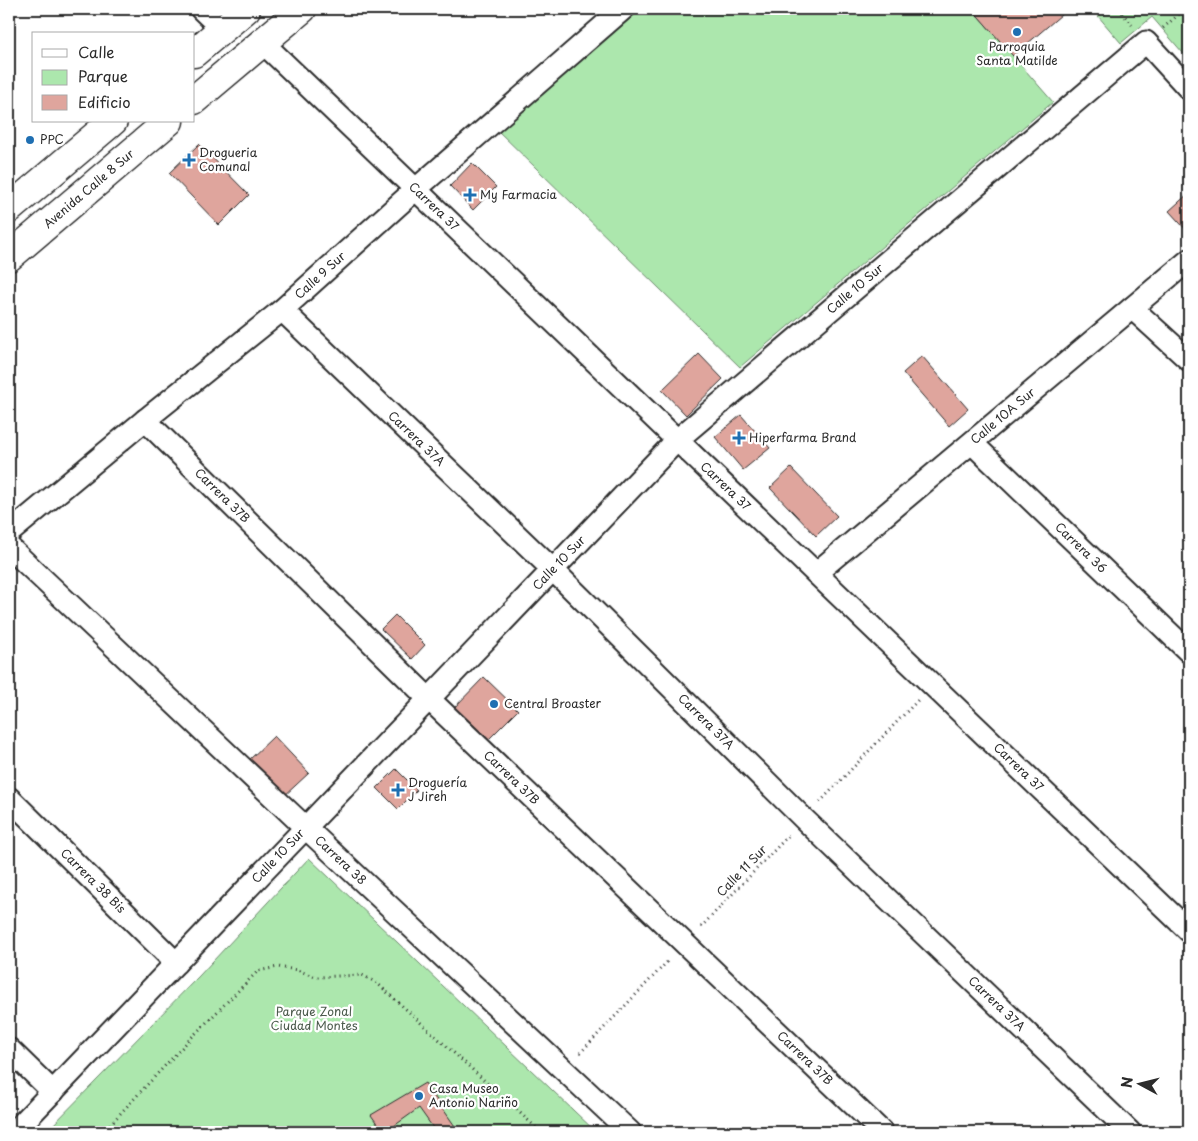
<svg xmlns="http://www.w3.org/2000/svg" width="1198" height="1141" font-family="'Playpen Sans',sans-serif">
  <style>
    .green { fill: #ace7ad; stroke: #6c896c }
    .building { fill: #dfa59d; stroke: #2b2b2b }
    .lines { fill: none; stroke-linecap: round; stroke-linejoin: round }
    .minor-casing { stroke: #2b2b2b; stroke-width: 25 }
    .secondary-casing { stroke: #2b2b2b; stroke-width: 31 }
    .path { stroke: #2b2b2b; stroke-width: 3; stroke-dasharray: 1 4; stroke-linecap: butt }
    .minor { stroke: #fff; stroke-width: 21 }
    .secondary { stroke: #fff; stroke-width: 28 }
    .poi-dot { fill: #1f6fb2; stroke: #fff; stroke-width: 2 }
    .labels { text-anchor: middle; stroke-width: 4.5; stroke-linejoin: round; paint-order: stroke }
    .poi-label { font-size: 12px; fill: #2b2b2b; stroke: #fff; text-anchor: start }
    .street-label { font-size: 12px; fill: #2b2b2b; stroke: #fff }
    .park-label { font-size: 12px; fill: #4b5a4c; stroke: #fff }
  </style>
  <rect width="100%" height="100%" fill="#fff"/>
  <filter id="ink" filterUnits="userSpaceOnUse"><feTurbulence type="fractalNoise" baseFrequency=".02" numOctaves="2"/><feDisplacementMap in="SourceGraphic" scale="10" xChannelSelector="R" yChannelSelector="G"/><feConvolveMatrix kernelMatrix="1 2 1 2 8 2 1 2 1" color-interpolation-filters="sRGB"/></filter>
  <g filter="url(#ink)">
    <path class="green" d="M642 9H972L1053 102 740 367 496 129Z
      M1092 9H1189V60L1152 17 1121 43Z
      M309 858 596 1132H46L199 976Z"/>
    <path class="building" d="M972 9H1068L1013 56Z
      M199 144 249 195 219 225 169 173Z
      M472 163 496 187 473 210 450 186Z
      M1189 193V233L1169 211Z
      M699 354 723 379 686 415 662 390Z
      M922 356 968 409 949 426 903 373Z
      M741 415 770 448 743 470 715 437Z
      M791 468 837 516 816 536 770 488Z
      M395 615 425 645 412 659 381 629Z
      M484 677 518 710 486 742 452 710Z
      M274 736 309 773 282 798 248 761Z
      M396 769 417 790 398 809 377 788Z
      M425 1083 459 1132H436L419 1108 394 1126 399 1132H383L371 1115Z"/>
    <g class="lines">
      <defs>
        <g id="minor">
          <path d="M201 9 222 29"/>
          <path id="s1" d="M262 42 1189 931"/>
          <path d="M1132 308 1189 360"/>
          <path id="s2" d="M282 310 552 569 804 819 1130 1132"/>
          <path id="s3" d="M145 420 429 699 882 1132"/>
          <path id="s4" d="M972 443 1189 652"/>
          <path id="s5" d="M9 533 145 420 282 310 416 189 623 9"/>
          <path id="s6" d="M9 547 306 828 630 1132"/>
          <path id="s7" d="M816 573 1189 260"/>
          <path id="s8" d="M9 798 176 963"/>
          <path d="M9 1049 53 1092"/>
          <path id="s9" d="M14 1132 677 440 1146 42 1189 89"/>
        </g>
        <g id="secondary">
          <path d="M194 53 246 9"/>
          <path d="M194 100 302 9"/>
          <path d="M9 209 113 121"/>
          <path id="s10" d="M9 257 169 121"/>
        </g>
      </defs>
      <use href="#minor" class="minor-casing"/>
      <use href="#secondary" class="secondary-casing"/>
      <path class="path" d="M1119 9 1132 25
        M1163 28 1185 9
        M820 802 918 700
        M701 927 788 836
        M580 1053 669 960
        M103 1132 190 1039 258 971 278 967 297 970 316 977 362 975 377 983 541 1132
        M360 1132 365 1129"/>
      <use href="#minor" class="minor"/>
      <use href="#secondary" class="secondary"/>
    </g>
  </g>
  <g class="poi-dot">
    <circle cx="1017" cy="32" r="5"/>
    <circle cx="30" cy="140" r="5"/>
    <path d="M186.5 152.5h5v5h5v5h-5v5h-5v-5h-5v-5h5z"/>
    <path d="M467.5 187.5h5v5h5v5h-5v5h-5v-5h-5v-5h5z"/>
    <path d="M736.5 430.5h5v5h5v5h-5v5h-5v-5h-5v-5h5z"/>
    <circle cx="494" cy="704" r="5"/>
    <path d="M395.5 782.5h5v5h5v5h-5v5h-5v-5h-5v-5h5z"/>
    <circle cx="419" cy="1096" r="5"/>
  </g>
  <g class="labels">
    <g class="poi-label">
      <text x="1017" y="51" text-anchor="middle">Parroquia<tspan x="1017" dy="14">Santa Matilde</tspan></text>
      <text x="40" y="144">PPC</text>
      <text x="199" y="157">Drogueria<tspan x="199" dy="14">Comunal</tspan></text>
      <text x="480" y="199">My Farmacia</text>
      <text x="749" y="442">Hiperfarma Brand</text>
      <text x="504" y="708">Central Broaster</text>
      <text x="408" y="787">Droguería<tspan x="408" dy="14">J Jireh</tspan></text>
      <text x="429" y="1093">Casa Museo<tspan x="429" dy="14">Antonio Nariño</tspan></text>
    </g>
    <g class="street-label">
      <text dy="4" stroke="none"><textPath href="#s10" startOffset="105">Avenida Calle 8 Sur</textPath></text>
      <text dy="4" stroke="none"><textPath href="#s1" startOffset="238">Carrera 37</textPath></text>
      <text dy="4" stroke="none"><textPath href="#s5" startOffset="404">Calle 9 Sur</textPath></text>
      <text dy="4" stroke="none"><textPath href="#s9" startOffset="1192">Calle 10 Sur</textPath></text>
      <text dy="4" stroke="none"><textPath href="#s7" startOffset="244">Calle 10A Sur</textPath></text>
      <text dy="4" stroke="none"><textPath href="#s2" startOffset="186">Carrera 37A</textPath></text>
      <text dy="4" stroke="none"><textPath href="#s1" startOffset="642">Carrera 37</textPath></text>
      <text dy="4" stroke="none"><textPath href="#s3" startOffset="108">Carrera 37B</textPath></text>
      <text dy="4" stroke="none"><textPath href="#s4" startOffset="151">Carrera 36</textPath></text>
      <text dy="4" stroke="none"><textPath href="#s9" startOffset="788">Calle 10 Sur</textPath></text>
      <text dy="4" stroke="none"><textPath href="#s2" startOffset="591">Carrera 37A</textPath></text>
      <text dy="4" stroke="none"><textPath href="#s1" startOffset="1048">Carrera 37</textPath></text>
      <text dy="4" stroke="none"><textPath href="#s3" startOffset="512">Carrera 37B</textPath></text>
      <text dy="4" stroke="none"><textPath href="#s9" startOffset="382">Calle 10 Sur</textPath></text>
      <text dy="4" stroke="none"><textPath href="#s6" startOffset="456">Carrera 38</textPath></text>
      <text transform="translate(742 871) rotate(-46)" y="4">Calle 11 Sur</text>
      <text dy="4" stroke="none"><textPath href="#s8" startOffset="118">Carrera 38 Bis</textPath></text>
      <text dy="4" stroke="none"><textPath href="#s2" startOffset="996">Carrera 37A</textPath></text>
      <text dy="4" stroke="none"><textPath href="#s3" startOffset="918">Carrera 37B</textPath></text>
    </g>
    <g class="park-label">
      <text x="314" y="1016">Parque Zonal<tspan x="314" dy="14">Ciudad Montes</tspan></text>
    </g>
  </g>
  <rect width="1198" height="1141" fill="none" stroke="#fff" stroke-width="30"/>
  <rect x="15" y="15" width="1168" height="1111" fill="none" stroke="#2b2b2b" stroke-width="2" filter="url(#ink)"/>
  <rect x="32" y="32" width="162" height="90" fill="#ffffff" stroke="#aaaaaa"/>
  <rect x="42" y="49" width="25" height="8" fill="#ffffff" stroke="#aaaaaa"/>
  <text x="78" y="58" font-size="15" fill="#2b2b2b">Calle</text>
  <rect x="42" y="70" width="25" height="15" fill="#ace7ad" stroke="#aaaaaa"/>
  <text x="78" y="82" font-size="15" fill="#2b2b2b">Parque</text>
  <rect x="42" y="95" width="25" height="15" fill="#dfa59d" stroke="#aaaaaa"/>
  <text x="78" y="108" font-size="15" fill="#2b2b2b">Edificio</text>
  <g transform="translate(1140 1084) rotate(277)" stroke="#ffffff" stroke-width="4" paint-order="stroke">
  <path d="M0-4L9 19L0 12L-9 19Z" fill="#2b2b2b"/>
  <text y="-8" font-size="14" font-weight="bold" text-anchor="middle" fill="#2b2b2b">N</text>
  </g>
</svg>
